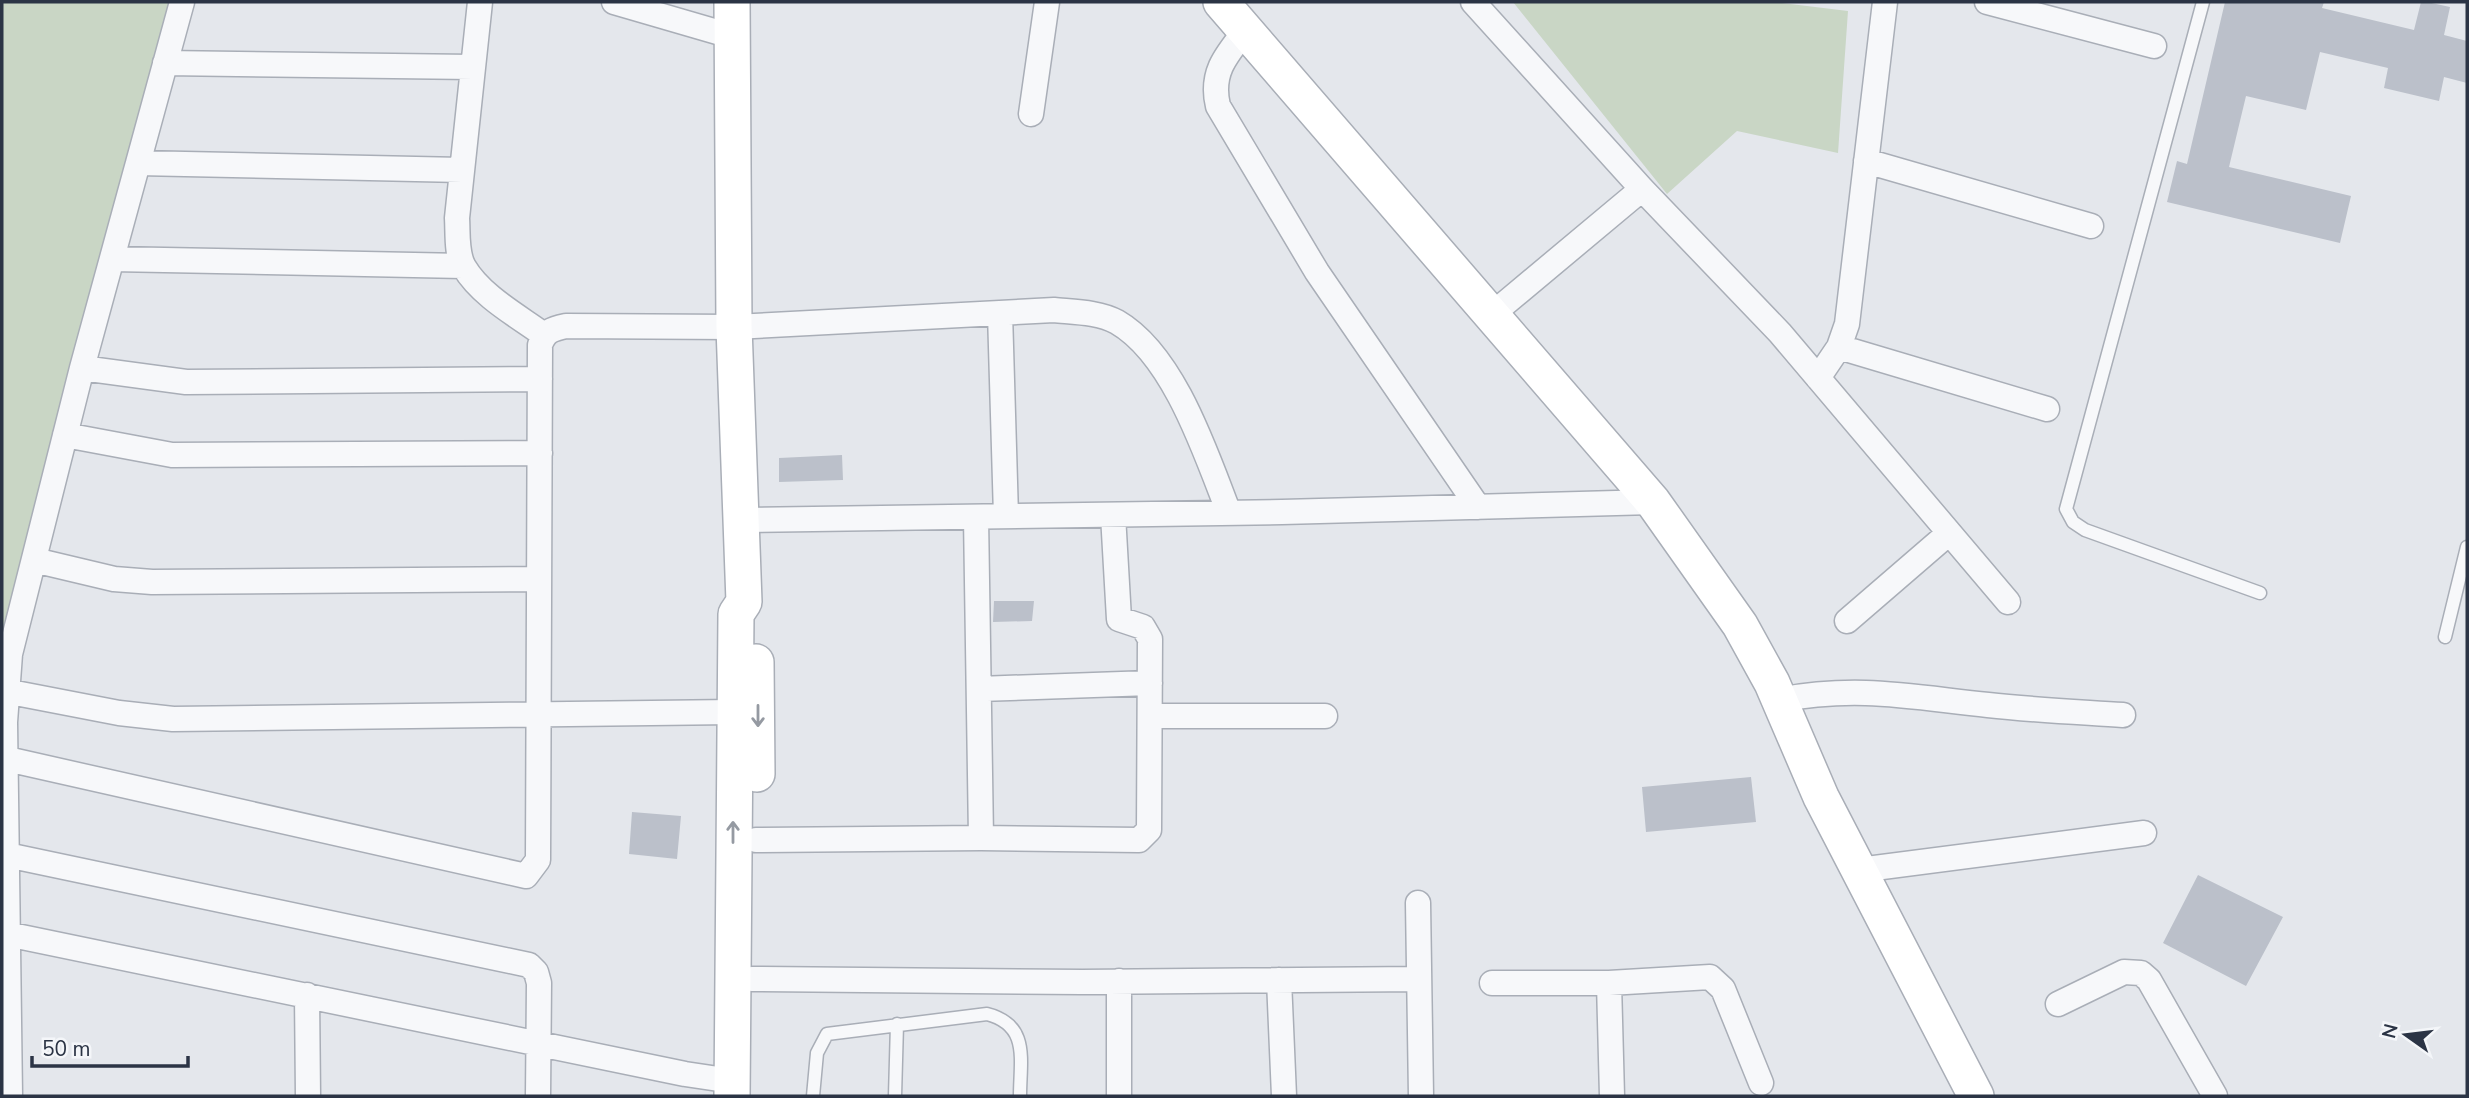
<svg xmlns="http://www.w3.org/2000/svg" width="2469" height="1098" font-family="'Nunito Sans',sans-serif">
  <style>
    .green { fill: #c9d6c5 }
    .building { fill: #bbc0ca }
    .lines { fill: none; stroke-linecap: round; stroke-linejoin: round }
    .lane-casing { stroke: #a9aeb7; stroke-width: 15 }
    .street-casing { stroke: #a9aeb7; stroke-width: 27 }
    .secondary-casing { stroke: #a9aeb7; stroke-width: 38 }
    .lane { stroke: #f7f8fa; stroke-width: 12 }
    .street { stroke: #f7f8fa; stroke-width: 24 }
    .secondary { stroke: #fff; stroke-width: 35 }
    .oneway { stroke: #959aa2 }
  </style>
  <rect width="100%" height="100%" fill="#e4e7ec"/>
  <path class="green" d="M2 2H169L2 663Z
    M1513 2H1774L1848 11 1838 153 1737 131 1667 194Z"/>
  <path class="building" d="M2225 2H2324L2322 8 2414 30 2421 2H2427L2450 7 2444 35 2467 41V83L2444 77 2439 101 2384 88 2388 68 2320 52 2306 110 2246 96 2229 167 2351 196 2340 243 2167 202 2177 161 2187 164Z
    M842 455 843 480 779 482V458Z
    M994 601H1034L1032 621 993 622Z
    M1751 777 1756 822 1646 832 1642 787Z
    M632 812 681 816 677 859 629 854Z
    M2198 875 2283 917 2246 986 2163 943Z"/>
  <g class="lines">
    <defs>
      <path id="lane" d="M2203 2 2066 509 2073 522 2085 530 2260 593
        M2445 637 2467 547
        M813 1096 817 1053 827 1034 987 1014C1030 1025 1020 1060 1020 1096
        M895 1096 897 1024"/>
      <path id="street" d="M480 2 457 218C458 233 456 254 464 267 481 296 518 316 544 335
        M614 2 731 36
        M1473 2 1642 189 1780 333 2008 602
        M1987 2 2154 46
        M1246 30C1226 55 1210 73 1218 106L1317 272 1478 507
        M165 63 473 67
        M1031 114 1047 2
        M1866 161 2091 226
        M138 163 462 170
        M112 259 463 266
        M1000 313 1006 516
        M1490 316 1642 189
        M1839 347 2047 409
        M82 368 186 382 540 379
        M1818 378 1839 347 1847 324 1885 2
        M65 435 172 455 540 453
        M976 517 981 838
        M740 520 1282 512 1653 502
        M34 560 114 579 152 582 539 579
        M1847 621 1949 533
        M979 689 1150 683
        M5 691 119 713 173 719 733 712
        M1779 700C1858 685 1911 697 1988 705 2033 710 2078 712 2123 715
        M1150 716H1325
        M7 759 526 876 538 860 540 345C545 331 552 329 566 326L734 327 1054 310C1074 312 1099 312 1117 322 1174 355 1206 454 1229 513
        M756 840 981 838 1139 840 1149 830 1150 639 1143 627 1119 619 1113 515
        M7 855 529 965 536 972 539 983 538 1096
        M1859 870 2144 833
        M1418 903 1421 1096
        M2 933 685 1074 732 1081
        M752 979 1082 982 1419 979
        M1279 980 1284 1096
        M1492 983H1609L1710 977 1723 989 1761 1083
        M1609 983 1612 1096
        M307 995 308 1096
        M2058 1004 2124 972 2141 973 2149 980 2215 1096
        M10 1096 5 722 10 654 82 368 182 2
        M1119 1096V981"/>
      <path id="secondary" d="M1221 2 1653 502 1740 625 1772 683 1821 797 1976 1096
        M756 662 757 774
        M732 1096 736 614 744 602 734 327 732 2"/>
    </defs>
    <use href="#lane" class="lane-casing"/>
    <use href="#street" class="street-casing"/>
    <use href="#secondary" class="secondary-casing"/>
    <use href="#lane" class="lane"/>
    <use href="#street" class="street"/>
    <use href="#secondary" class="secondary"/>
  </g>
  <defs><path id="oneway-shaft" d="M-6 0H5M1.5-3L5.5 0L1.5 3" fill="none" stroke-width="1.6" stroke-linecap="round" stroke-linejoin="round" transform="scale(1.75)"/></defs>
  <g class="oneway">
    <use href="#oneway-shaft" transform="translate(758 716) rotate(90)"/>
    <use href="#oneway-shaft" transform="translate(733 832) rotate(-90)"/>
  </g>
  <rect width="2469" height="1098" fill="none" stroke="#2b3445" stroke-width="7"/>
  <g transform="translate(2406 1035) rotate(284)" stroke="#f4f6f9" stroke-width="5" paint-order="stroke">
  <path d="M0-5L12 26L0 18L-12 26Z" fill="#2b3445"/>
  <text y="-10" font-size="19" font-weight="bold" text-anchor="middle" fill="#2b3445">N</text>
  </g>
  <path d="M32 1056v10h156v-10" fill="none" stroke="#2b3445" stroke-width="3.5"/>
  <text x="42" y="1056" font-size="21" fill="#2b3445" stroke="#f4f6f9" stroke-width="5" paint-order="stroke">50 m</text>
</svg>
